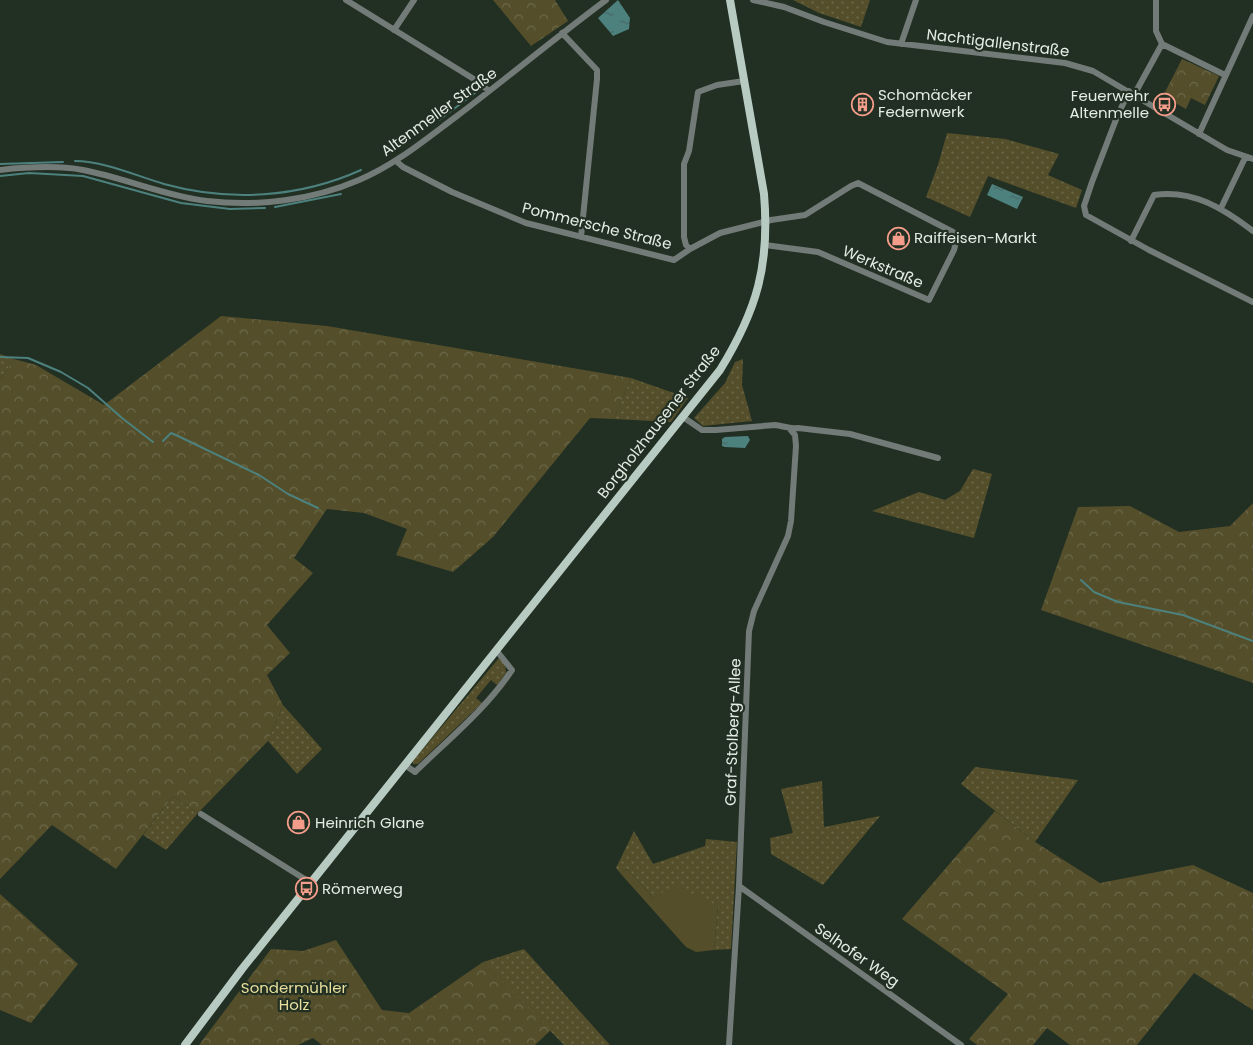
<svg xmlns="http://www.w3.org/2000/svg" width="1253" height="1045" font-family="Poppins,sans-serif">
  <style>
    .grass { fill: url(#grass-dots) }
    .forest { fill: url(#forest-crowns) }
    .pitch { fill: #544f2a }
    .water { fill: url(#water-ripples) }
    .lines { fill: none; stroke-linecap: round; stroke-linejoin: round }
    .stream { stroke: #4c817e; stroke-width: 2 }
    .minor { stroke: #727b77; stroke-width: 6 }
    .major { stroke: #b8cbc3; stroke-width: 8 }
    .labels { text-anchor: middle; stroke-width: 4.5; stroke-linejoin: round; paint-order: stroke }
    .street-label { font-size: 15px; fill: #e4ece4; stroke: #222f23 }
    .poi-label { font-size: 15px; fill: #e4ece4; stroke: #222f23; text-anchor: start }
    .park-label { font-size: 15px; fill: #e9df9c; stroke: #222f23 }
  </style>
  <defs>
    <pattern id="grass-dots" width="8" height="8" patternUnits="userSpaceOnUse" patternTransform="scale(1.25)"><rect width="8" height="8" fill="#544f2a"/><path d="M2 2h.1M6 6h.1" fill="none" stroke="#6c6849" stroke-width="1.8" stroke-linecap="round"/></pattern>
    <pattern id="forest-crowns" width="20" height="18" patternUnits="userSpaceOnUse" patternTransform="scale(1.25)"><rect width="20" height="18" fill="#544f2a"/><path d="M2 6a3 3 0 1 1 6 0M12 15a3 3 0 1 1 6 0" fill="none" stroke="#6c6849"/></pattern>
    <pattern id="water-ripples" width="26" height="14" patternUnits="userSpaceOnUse" patternTransform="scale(1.25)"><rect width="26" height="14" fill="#4c817e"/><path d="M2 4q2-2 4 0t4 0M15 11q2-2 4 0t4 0" fill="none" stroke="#486764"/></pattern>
  </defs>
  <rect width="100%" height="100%" fill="#222f23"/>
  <path class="grass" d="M793 0H870L861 27 819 13Z
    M947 133 1005 139 1059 154 1048 175 1082 190 1076 208 988 176 970 217 926 197 938 165Z
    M0 354 14 359 0 380Z
    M743 359 742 385 752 421 703 426 694 418 725 383 735 362Z
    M631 378 688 398 671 422 614 419Z
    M973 469 992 474 974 538 872 511 919 492 945 500 960 491Z
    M499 658 505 664 506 673 497 685 491 680 476 698 482 703 418 764H413V761Z
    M283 705 322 749 297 774 268 741Z
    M975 767 1078 780 1035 842 961 784Z
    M822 781 824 827 880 816 823 885 771 854 770 838 793 833 781 789Z
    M173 796 198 813 166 850 143 835Z
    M634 831 653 864 705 846 706 839 737 842 731 949 714 950 718 906 654 898 627 869 620 873 616 868Z
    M524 949 610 1045H564L483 962Z"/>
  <path class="forest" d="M493 0H555L568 21 531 46Z
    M1182 59 1219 76 1205 105 1191 98 1186 109 1163 96Z
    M221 316 327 326 631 378 614 419 590 418 493 537 453 572 396 555 407 529 364 513 327 509 294 558 313 573 267 625 290 653 267 675 283 705 268 741 198 813 173 796 116 869 52 825 0 879V380L14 359 36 365 104 405Z
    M1253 503V683L1041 610 1078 507 1130 506 1179 532 1230 526Z
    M995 811 1035 842 1100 883 1193 865 1253 893V1010L1194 973 1137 1045H1070L1047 1028 1033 1045H977L969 1039 1008 994 902 919Z
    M0 894 78 964 31 1023 0 1010Z
    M336 940 382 1010 409 1013 483 962 551 1030 535 1045H322L313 1038 298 1045H199L271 949 303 951Z"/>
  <path class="pitch" d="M627 869 654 898 674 885 718 906 714 950 696 952 686 947 620 873Z"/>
  <path class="water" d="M618 0 630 18 629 29 613 36 598 18Z
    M992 184 1023 197 1017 209 987 195Z
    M748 436 750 440 745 448 725 447 722 446V439L725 437Z"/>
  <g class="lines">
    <path class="stream" d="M439 120 475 93
      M75 161C103 161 137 176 164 184 229 202 299 198 361 170
      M0 164 63 162
      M0 176 29 173 83 176 181 203 230 209 265 208
      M275 207 341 194
      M0 357 28 358 61 372 88 388 122 418 153 442
      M163 441 171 433 178 436 259 475 288 494 318 508
      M1081 580 1094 592 1118 602 1183 615 1253 641"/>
    <path class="minor" d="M346 0 477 81 489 91
      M753 0 784 7 824 22 887 42 1065 63 1093 71 1227 150 1253 159
      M394 30 414 0
      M562 33 597 70V79L581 237
      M901 44 916 0
      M1162 44 1225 75
      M1129 91 1117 117 1092 182 1084 206 1086 215 1149 250 1253 302
      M1134 95 1162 44 1156 31V0
      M1199 134 1253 16
      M396 161 403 167 452 192 526 223 674 260 690 249 720 233 771 220 805 215 851 186 858 183 953 232 957 238 954 250 929 300 818 252 765 245
      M0 170C27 167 56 165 83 170 125 178 165 196 207 201 258 207 313 200 359 180 395 165 426 139 457 116 507 78 555 38 606 0
      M1221 208 1245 158
      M1131 241 1154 195C1193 189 1224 209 1253 231
      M690 249 686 245 684 237V164L689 151 698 92 717 85 744 81
      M683 417 702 430H716L775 425C783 426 790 429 798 428L850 434 938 458
      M405 765 415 772C449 739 486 709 512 670L496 650
      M201 814 311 883
      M739 886 961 1045
      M729 1045 739 886 749 631 754 611 788 536 791 521 796 446 795 435 790 429"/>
    <path class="major" d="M185 1045 242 969 720 370C757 310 770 265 764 194L730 0"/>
  </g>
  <defs>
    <symbol id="building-ring" viewBox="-11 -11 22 22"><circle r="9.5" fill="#222f23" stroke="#f49d8b" stroke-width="1.5"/><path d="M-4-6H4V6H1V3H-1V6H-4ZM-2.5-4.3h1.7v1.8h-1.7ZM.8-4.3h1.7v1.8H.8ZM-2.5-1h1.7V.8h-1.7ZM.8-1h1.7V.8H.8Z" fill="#f49d8b"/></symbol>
    <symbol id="bus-ring" viewBox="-11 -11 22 22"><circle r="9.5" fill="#222f23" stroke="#f49d8b" stroke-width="1.5"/><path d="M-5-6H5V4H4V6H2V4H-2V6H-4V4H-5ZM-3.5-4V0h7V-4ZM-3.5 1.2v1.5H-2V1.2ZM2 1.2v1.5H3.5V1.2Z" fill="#f49d8b"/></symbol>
    <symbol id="shop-ring" viewBox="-11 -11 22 22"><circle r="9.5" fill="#222f23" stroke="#f49d8b" stroke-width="1.5"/><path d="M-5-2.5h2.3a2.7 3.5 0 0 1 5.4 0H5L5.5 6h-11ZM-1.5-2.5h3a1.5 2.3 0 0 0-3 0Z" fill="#f49d8b"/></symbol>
  </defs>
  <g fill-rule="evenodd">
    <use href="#building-ring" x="850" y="92" width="25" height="25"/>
    <use href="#bus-ring" x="1152" y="92" width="25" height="25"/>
    <use href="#shop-ring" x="886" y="226" width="25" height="25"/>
    <use href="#shop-ring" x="286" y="810" width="25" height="25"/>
    <use href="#bus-ring" x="294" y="876" width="25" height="25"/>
  </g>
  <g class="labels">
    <g class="street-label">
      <text transform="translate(998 43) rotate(7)" y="5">Nachtigallenstraße</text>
      <text transform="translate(439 112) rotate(-36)" y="5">Altenmeller Straße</text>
      <text transform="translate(597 226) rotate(14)" y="5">Pommersche Straße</text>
      <text transform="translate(883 267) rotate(23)" y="5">Werkstraße</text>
      <text transform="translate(659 422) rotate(-52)" y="5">Borgholzhausener Straße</text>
      <text transform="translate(733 732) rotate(-88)" y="5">Graf-Stolberg-Allee</text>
      <text transform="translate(857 955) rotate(35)" y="5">Selhofer Weg</text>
    </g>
    <g class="poi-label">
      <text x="878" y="100">Schomäcker<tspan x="878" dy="17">Federnwerk</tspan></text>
      <text x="1149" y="101" text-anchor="end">Feuerwehr<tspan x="1149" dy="17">Altenmelle</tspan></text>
      <text x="914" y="243">Raiffeisen-Markt</text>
      <text x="315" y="828">Heinrich Glane</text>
      <text x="322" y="894">Römerweg</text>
    </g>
    <g class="park-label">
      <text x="294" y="993">Sondermühler<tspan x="294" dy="17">Holz</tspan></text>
    </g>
  </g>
</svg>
